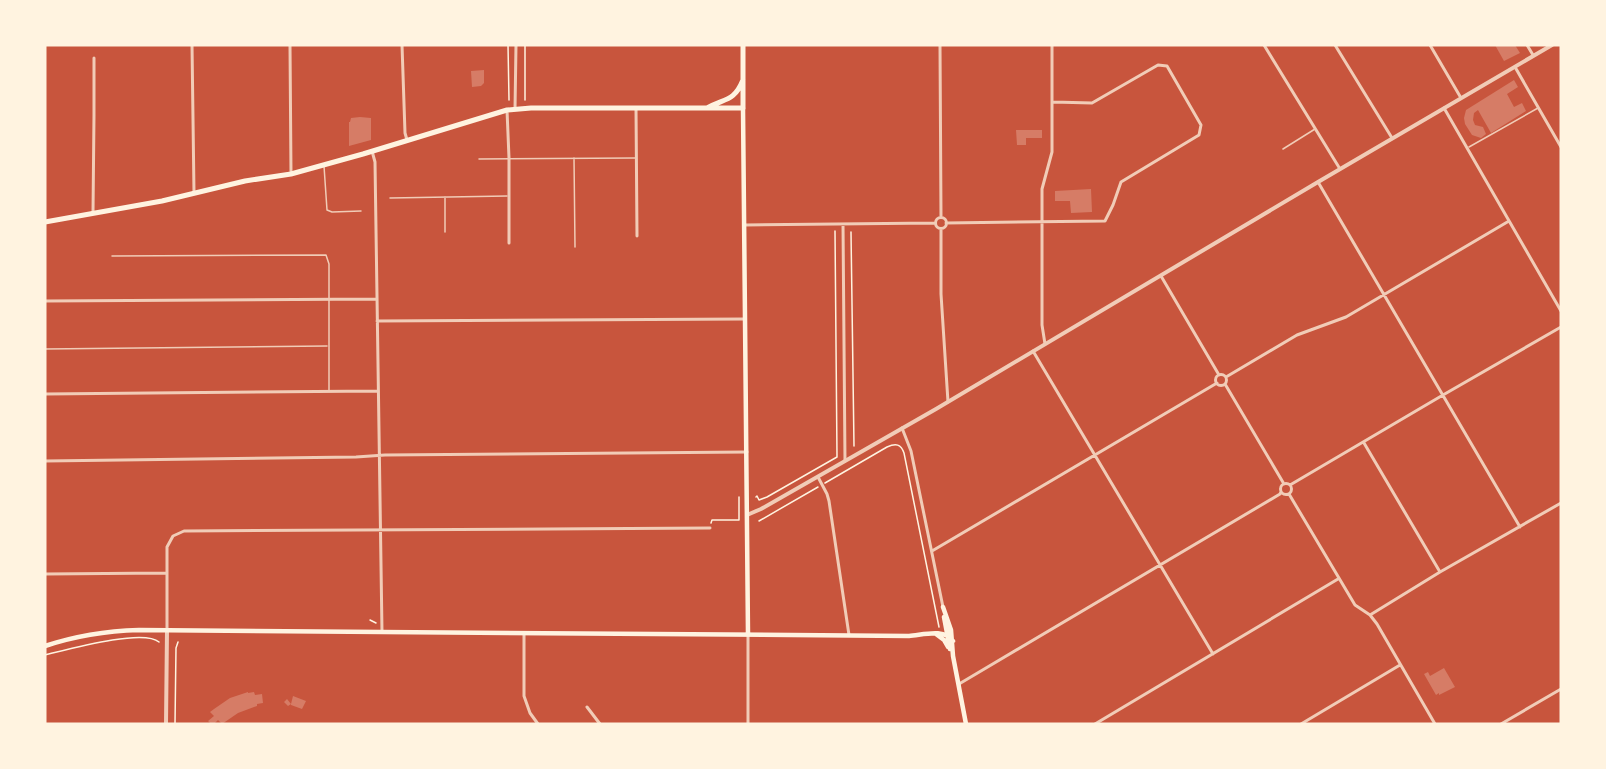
<svg xmlns="http://www.w3.org/2000/svg" width="1606" height="769" font-family="'Noto Serif',serif">
  <style>
    .building { fill: #d67c66 }
    .lines { fill: none; stroke-linecap: round; stroke-linejoin: round }
    .path { stroke: #fff3e0; stroke-width: 1.5 }
    .service { stroke: #f1ccb7; stroke-width: 1.5 }
    .minor { stroke: #f1ccb7; stroke-width: 3 }
    .tertiary { stroke: #f1ccb7; stroke-width: 4 }
    .secondary { stroke: #fff3e0; stroke-width: 4.5 }
    .primary { stroke: #fff3e0; stroke-width: 5 }
  </style>
  <rect width="100%" height="100%" fill="#c8553d"/>
  <path class="building" d="M1495 45H1515L1520 53 1504 61Z
    M484 70V83L481 86 472 87 471 71Z
    M1514 80 1518 87 1507 94 1514 107 1522 103 1526 111 1491 133 1478 110 1474 113 1473 120 1475 125 1483 127 1486 134 1481 138 1472 135 1465 124 1464 118 1466 110Z
    M360 117 371 118V140L349 146V122H350L351 118Z
    M1016 130H1042V138H1026V145H1017Z
    M1091 189 1092 212 1071 213 1070 201H1055V191Z
    M1444 668 1455 687 1439 695V693L1436 695 1424 674 1428 672 1430 676Z
    M248 692V693L254 692 255 695 262 694 263 703 257 704V706L238 713 222 724 218 720 214 724H211L208 721 214 716 210 712 214 709 230 698Z
    M293 696 306 701 302 709 291 705V704L288 706 284 702 287 699 291 704Z"/>
  <g class="lines">
    <path class="path" d="M508 45 509 100
      M525 100V45
      M851 232 854 446
      M825 483 887 447C896 443 901 444 904 453L939 627
      M756 497 757 496 759 500 767 497 837 457 835 231
      M759 521 818 487
      M711 523 712 520H739V497
      M370 620 376 623
      M45 655C66 650 143 628 159 642
      M175 724 176 648 178 642"/>
    <path class="service" d="M1469 147 1538 108
      M1283 149 1315 129
      M574 158 575 247
      M479 159 635 158
      M324 166 327 210 332 212 361 211
      M390 198 507 196
      M445 232V197
      M112 256 326 255 329 264V390
      M45 349 327 346"/>
    <path class="minor" d="M192 45 194 193
      M290 45 291 174
      M402 45 405 133 407 140
      M940 45 941 217
      M1264 45 1340 169
      M1335 45 1392 138
      M1430 45 1461 98
      M1527 45 1533 55
      M1515 67 1561 147
      M636 108 637 236
      M1444 108 1561 311
      M515 109 516 45
      M507 110 509 158V243
      M372 151 375 162 382 632
      M1318 182 1520 527
      M93 212 94 115V58
      M935.5 223a5.5 5.5 0 1 1 11 0a5.5 5.5 0 1 1-11 0Z
      M946 223 1105 221 1113 205 1121 182 1199 135 1201 125 1167 66 1158 65 1092 103 1053 102
      M843 224 845 461
      M745 225 935 223
      M941 229V294L948 402
      M1161 276 1219 375
      M45 301 376 299
      M377 321 745 319
      M1045 344 1042 325V189L1052 152V45
      M1033 351 1213 654
      M1215.5 380a5.5 5.5 0 1 1 11 0a5.5 5.5 0 1 1-11 0Z
      M1226 377 1297 335 1346 317 1509 221
      M1225 384 1284 484
      M45 394 378 391
      M902 428 911 451 943 607
      M1364 443 1440 572
      M45 461 356 457 385 455 747 452
      M818 477 827 494 829 501 849 635
      M1280.5 489a5.5 5.5 0 1 1 11 0a5.5 5.5 0 1 1-11 0Z
      M1290 485 1443 395 1561 327
      M1289 494 1355 605 1370 615 1377 624 1435 724
      M932 551 1217 383
      M45 574 166 573
      M1370 615 1440 572 1561 503
      M167 630V547L173 536 184 531 710 528
      M524 633V696L530 713 538 724
      M959 684 1280 494 1281 492
      M587 707 600 724
      M748 724V634
      M1095 724 1338 579
      M1301 724 1400 665
      M1501 724 1561 689"/>
    <path class="tertiary" d="M747 515 761 509 936 409 1318 182 1552 45
      M166 724 167 630"/>
    <path class="secondary" d="M743 108 748 634
      M943 607 951 630 953 656 966 724
      M944 617 950 649
      M936 634 944 640 948 647
      M45 646C75 636 107 631 139 630L909 636C923 635 944 628 953 641"/>
    <path class="primary" d="M707 108C725 98 734 102 743 80
      M45 222 162 201 245 181 291 174 363 154 507 110 531 108H743V45"/>
  </g>
  <rect width="1606" height="769" fill="none" stroke="#fff3e0" stroke-width="93"/>
</svg>
